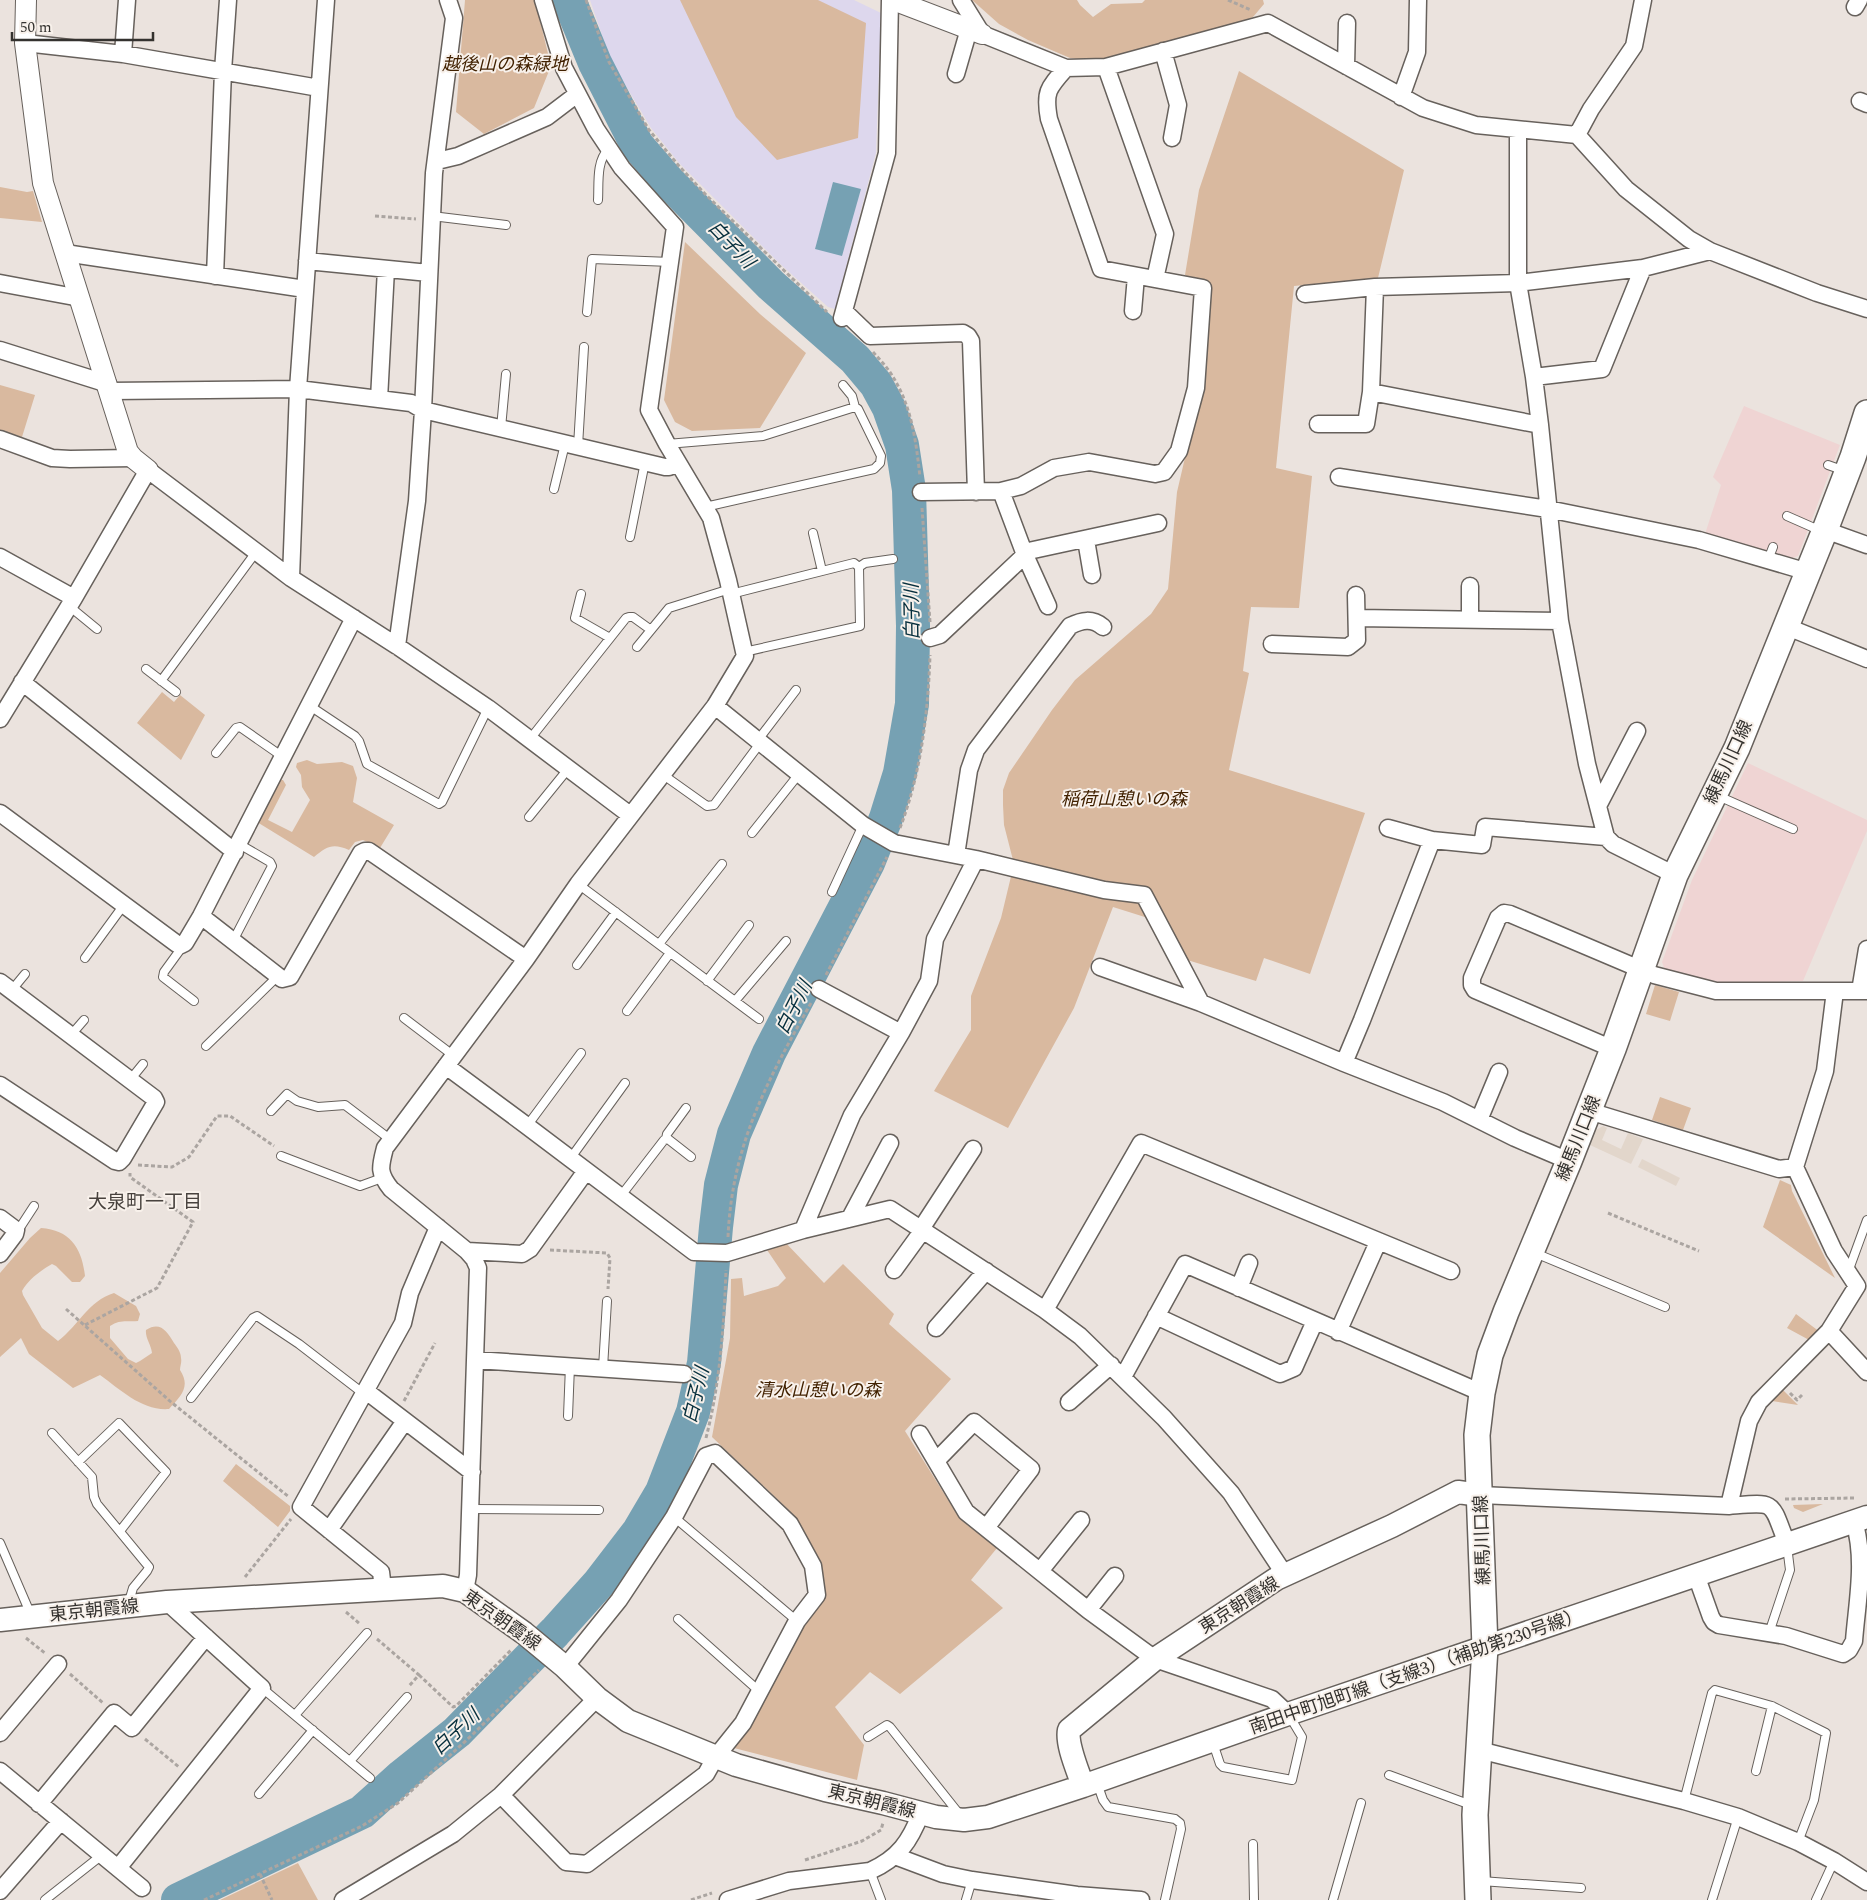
<svg xmlns="http://www.w3.org/2000/svg" width="1867" height="1900" font-family="Spectral,'Noto Sans JP',serif">
  <style>
    .commercial { fill: #efd4d3 }
    .built { fill: #e2d6cb }
    .education { fill: #ddd7ed }
    .green { fill: #d9b99f }
    .water { fill: #76a1b3 }
    .lines { fill: none; stroke-linecap: round; stroke-linejoin: round }
    .river { stroke: #76a1b3; stroke-width: 34 }
    .service-casing { stroke: #67615c; stroke-width: 10 }
    .minor-casing { stroke: #67615c; stroke-width: 19 }
    .tertiary-casing { stroke: #67615c; stroke-width: 22 }
    .secondary-casing { stroke: #67615c; stroke-width: 25 }
    .primary-casing { stroke: #67615c; stroke-width: 28 }
    .path { stroke: #aba5a1; stroke-width: 3; stroke-dasharray: 4 2.5; stroke-linecap: butt }
    .service { stroke: #fff; stroke-width: 8 }
    .minor { stroke: #fff; stroke-width: 16 }
    .tertiary { stroke: #fff; stroke-width: 20 }
    .secondary { stroke: #fff; stroke-width: 22 }
    .primary { stroke: #fff; stroke-width: 25 }
    .labels { text-anchor: middle; stroke-width: 4; stroke-linejoin: round; paint-order: stroke }
    .park-label { font-size: 18px; font-style: italic; fill: #412100; stroke: #f8f1eb }
    .street-label { font-size: 18px; fill: #34322f; stroke: #f8f1eb }
    .water-label { font-size: 19px; font-style: italic; fill: #052e3c; stroke: #f8f1eb }
    .neighbourhood-label { font-size: 19px; fill: #48423e; stroke: #f8f1eb }
  </style>
  <rect width="100%" height="100%" fill="#ebe3de"/>
  <path class="commercial" d="M1744 406 1840 445 1798 556 1790 559 1705 534 1721 485 1713 477Z
    M1748 763 1867 820V831L1803 981 1717 984 1666 973 1662 962 1692 880Z"/>
  <path class="built" d="M1603 1126 1607 1128 1602 1140 1621 1149 1628 1133 1643 1139 1631 1164 1590 1145 1596 1130Z
    M1642 1159 1680 1178 1676 1186 1638 1167Z"/>
  <path class="education" d="M590 0H854L881 13 876 153 835 309 828 307 779 263 679 163 651 128 611 61Z"/>
  <path class="green" d="M465 0H535L551 66 534 108 484 134 456 112Z
    M680 0H818L866 23 858 138 777 160 736 117Z
    M972 0H1077L1080 5 1093 17 1111 4 1142 3 1145 0H1263L1264 4 1253 17 1237 24 1119 57 1088 61 1070 58 1028 40 999 24Z
    M1239 71 1404 170 1378 278 1294 286 1276 468 1312 476 1299 608 1251 607 1243 671 1249 673 1229 770 1365 813 1310 974 1264 958 1256 981 1184 959 1167 924 1113 907 1074 1008 1008 1128 934 1091 971 1030V996L1001 918 1014 864 1004 825 1003 805V790L1009 773 1052 710 1075 680 1151 614 1168 589 1177 492 1202 385 1208 290 1185 275 1199 190Z
    M0 187 27 192 33 191 42 222 0 218Z
    M685 242 760 314 806 353 760 428 692 431 675 422 664 400Z
    M0 385 35 395 22 437 0 430Z
    M162 692 174 702 180 695 205 715 181 760 137 723Z
    M307 760 317 764 342 762 353 766 357 778 353 802 394 825 380 848 363 840 355 842 349 850C333 843 327 846 314 857L257 822 280 780H283L286 785 268 820 292 832 310 800 302 787 301 775 296 767 297 763Z
    M1655 985 1679 992 1670 1021 1646 1014Z
    M1660 1097 1691 1108 1683 1130 1652 1120Z
    M1780 1180 1791 1185 1792 1191 1835 1278 1763 1227Z
    M41 1228C71 1230 82 1249 85 1276L80 1282H72L56 1266 52 1264C40 1271 29 1279 22 1291L23 1295 42 1328 58 1341C79 1325 88 1301 114 1293L136 1306 140 1314 138 1321C127 1322 120 1319 110 1326V1338L128 1359 136 1363 140 1361 152 1353C151 1344 145 1338 146 1330 160 1321 167 1331 174 1343 177 1347 181 1352 181 1358 182 1362 180 1366 180 1370 191 1387 181 1396 169 1409 142 1411 121 1390 100 1375L73 1388 29 1354 21 1338 0 1357V1273L30 1238Z
    M784 1241 824 1283 843 1264 894 1314 889 1324 951 1379 905 1431 960 1519 997 1548 971 1580 1003 1608 900 1694 870 1672 835 1707 864 1745 857 1780 734 1748 767 1691 803 1623 824 1597 820 1560 794 1515 712 1437 730 1338 731 1279 742 1278 744 1296 778 1286 786 1278 765 1247Z
    M1796 1314 1820 1332 1811 1341 1787 1328Z
    M1780 1387 1798 1405 1766 1400Z
    M236 1464 290 1506V1511L278 1527 223 1481Z
    M1823 1504 1803 1512 1794 1508 1793 1505Z
    M298 1863 318 1900H220Z"/>
  <path class="water" d="M833 182 861 189 842 256 815 249Z"/>
  <g class="lines">
    <path class="river" d="M178 1900 362 1812 402 1776 457 1732 555 1632 599 1583 639 1531 662 1492 693 1412 704 1363 716 1227 721 1185 734 1134 769 1053 868 863 886 818 900 773 912 704 913 626 909 490 902 445 889 408 876 384 855 359 771 285 669 182 637 145 595 63 569 0"/>
    <defs>
      <path id="service" d="M598 200C599 185 596 161 608 150
        M432 216 506 225
        M587 312 592 259 671 262
        M843 385 852 396 855 407
        M501 428 506 374
        M667 444 763 436 855 407 858 409 881 456 880 463 874 469 705 507
        M578 446 584 347
        M1828 465 1845 471
        M554 489 565 444
        M1787 516 1812 527 1822 529
        M813 533 822 571
        M630 537 645 462
        M1768 560 1773 547
        M859 567 865 563 893 559
        M581 594 575 618 610 638
        M731 594 854 563 859 567 860 626 744 652
        M69 606 97 629
        M637 647 669 608 730 589
        M146 669 176 692
        M161 681 256 552
        M310 706 355 736 359 741 367 764 439 804 442 802 488 708
        M530 739 626 618 629 617H633L651 630
        M758 740 796 690
        M216 753 236 728 240 727 283 757
        M662 774 707 806 714 805 761 742
        M1716 795 1793 829
        M529 817 568 769
        M752 833 799 774
        M578 884 759 1019
        M832 892 863 825
        M233 941 272 866 270 862 239 844
        M659 944 722 864
        M181 945 180 950 164 972 163 977 194 1001
        M85 958 123 906
        M577 965 616 912
        M707 981 749 925
        M11 991 25 974
        M735 1001 786 941
        M627 1011 670 953
        M404 1018 454 1056
        M71 1035 84 1020
        M206 1046 278 976
        M130 1080 143 1064
        M271 1111 287 1094 297 1101 318 1107 345 1105 391 1140
        M527 1126 581 1053
        M666 1139 667 1134 686 1108
        M281 1156 360 1186 382 1178
        M570 1159 625 1083
        M620 1197 664 1140 668 1139 691 1157
        M16 1230 21 1226 34 1206
        M1535 1253 1665 1307
        M1848 1272 1867 1220
        M603 1368 607 1301
        M191 1398 253 1318 257 1316 299 1344 364 1394
        M568 1416 570 1366
        M52 1433 92 1477 94 1497 97 1504 149 1567 147 1571 133 1588 128 1605
        M78 1462 119 1423 166 1472 120 1531
        M471 1509 599 1510
        M674 1517 797 1621
        M0 1543 31 1615
        M678 1619 759 1691
        M1769 1633 1790 1570 1787 1546
        M262 1688 370 1778
        M295 1715 367 1633
        M868 1737 887 1725 890 1727 960 1815
        M1213 1743 1220 1764 1223 1767 1292 1780 1302 1737 1290 1717
        M350 1761 407 1697
        M1756 1771 1772 1706
        M1389 1775 1471 1805
        M1097 1783 1103 1800 1108 1807 1175 1819 1180 1823 1181 1829 1165 1900
        M259 1794 313 1730
        M1684 1801 1712 1693 1715 1690 1772 1706 1826 1733 1814 1800 1798 1842
        M1253 1844 1254 1900
        M870 1871 881 1900
        M1481 1881 1581 1888
        M45 1900 102 1855
        M966 1900 972 1880
        M1333 1900 1361 1803
        M1712 1900 1738 1817
        M1816 1900 1834 1861"/>
      <path id="minor" d="M961 0 982 34 1066 68 1106 67 1268 23 1423 108 1476 125 1577 135 1626 189 1689 239 1710 251 1817 293 1867 309
        M1855 7 1859 0
        M25 43 123 54 319 88
        M1163 51 1178 105 1172 138
        M123 54 127 0
        M1346 66 1347 23
        M1106 67 1165 234 1155 279
        M956 74 969 29
        M1401 97 1417 52 1418 0
        M1860 101 1867 104
        M1518 130V283L1534 377 1540 425 1560 621 1587 764 1606 837 1613 844 1675 875
        M1577 135 1591 109 1634 46 1643 0
        M437 161 458 156 547 117 576 95
        M65 253 305 289
        M307 261 429 273
        M215 276 223 71 228 0
        M0 283 80 298
        M1305 294 1375 287 1518 283 1643 268 1710 251
        M844 311 870 336 963 333 968 336 971 341 976 492
        M1133 311 1136 276
        M842 318 887 153 890 0
        M0 350 108 384
        M1534 377 1602 369 1643 268
        M110 391 298 389 411 403 423 410 665 467H669L678 463
        M1371 392 1540 425
        M379 399 386 269
        M1318 424H1366L1371 392 1375 287
        M0 439 52 458 70 459 133 458
        M1339 477 1548 509 1699 540 1808 572
        M921 492 1001 491 1021 486 1054 468 1089 462 1155 474 1164 472 1179 451 1196 388 1203 288 1101 269 1049 119C1044 92 1048 88 1066 68
        M1825 530 1867 545
        M1086 540 1092 575
        M1024 552 1158 523
        M1025 555 1048 606
        M0 557 74 598
        M291 578 298 389 326 0
        M1357 618 1560 621
        M1470 620V586
        M1785 626 1867 659
        M930 638 940 635 1025 555 1001 491
        M1272 644 1348 647 1357 640 1356 595
        M397 646 417 501 423 410 434 173 454 18 448 0
        M22 682 235 852
        M715 706 863 825 894 843 976 859 1104 890 1144 895 1201 1003 1344 1063 1443 1102 1515 1138 1569 1161
        M0 719 74 598 148 470 291 578 397 646 488 708 630 815
        M1599 804 1637 731
        M0 813 177 944 181 945 185 943 201 916 354 618
        M1388 828 1432 840 1482 845 1485 827 1606 837
        M956 855 969 770 976 750 1070 626C1082 620 1092 618 1103 627
        M201 916 282 979 290 977 361 853 365 851H369L526 959
        M1100 967 1201 1003
        M0 982 154 1098 156 1102 123 1158 119 1162 115 1161 0 1085
        M819 989 901 1033
        M1860 991 1867 949
        M1613 1049 1475 990 1472 985V978L1498 918 1504 913 1510 914 1654 975 1716 991H1867
        M1344 1063 1362 1020 1432 840
        M446 1066 527 1126 694 1252 727 1253 803 1230 890 1209 1045 1310 1080 1336 1164 1418 1231 1493 1285 1575
        M1589 1111 1779 1169 1795 1167 1834 1251 1857 1286 1829 1331 1759 1402 1749 1421 1729 1506
        M1479 1120 1499 1072
        M1795 1167 1825 1071 1835 991
        M0 1218 16 1230 15 1234 0 1254
        M850 1218 890 1143
        M921 1229 973 1149
        M803 1230 852 1115 901 1033 929 981 935 939 976 859
        M467 1251 522 1254 530 1249 586 1171
        M894 1270 923 1230
        M1239 1288 1249 1263
        M1045 1310 1141 1143 1451 1271
        M1156 1316 1280 1374 1294 1368 1315 1321
        M936 1328 986 1271
        M1829 1331 1867 1372
        M1338 1332 1378 1242
        M475 1360 684 1374
        M1123 1377 1185 1264 1482 1393
        M366 1391 472 1472
        M1069 1402 1111 1365
        M920 1434 966 1512 1088 1610 1155 1659 1272 1699 1288 1714
        M936 1461 974 1422 1031 1469 986 1528
        M1480 1495 1729 1506C1777 1502 1770 1500 1787 1544
        M329 1530 405 1421
        M1040 1571 1081 1520
        M1696 1575 1711 1617 1714 1622 1719 1625 1786 1636 1843 1654 1849 1650 1854 1641C1857 1602 1866 1560 1854 1521
        M383 1589 381 1572 301 1507 403 1323 410 1293 438 1227
        M465 1591 468 1575 478 1268 474 1259 467 1251 391 1189C378 1173 380 1167 385 1148L526 959 578 884 715 706 745 656 728 580 711 518 667 444 649 410 675 227 622 168 596 129 564 68 543 0
        M1088 1610 1115 1576
        M565 1667 619 1600 674 1517 706 1456 715 1453 790 1524 813 1566 817 1595 797 1621 743 1723 715 1758 706 1774 587 1864 566 1862 501 1795 597 1698
        M0 1733 58 1664
        M1479 1750 1684 1801 1738 1817 1798 1842 1834 1861 1867 1882
        M0 1771 142 1888
        M39 1804 114 1713 132 1728 206 1637
        M895 1856 943 1874 972 1880 1077 1895 1141 1900
        M118 1868 262 1688 167 1602
        M0 1891 61 1821
        M343 1900 453 1834 501 1795
        M728 1900 789 1881 870 1871C899 1858 910 1841 921 1813"/>
      <path id="tertiary" d="M26 0 25 43 43 183 128 452 133 458 148 470
        M893 0 982 34"/>
      <path id="secondary" d="M0 1620 167 1602 443 1586 465 1591 524 1633 565 1667 597 1698 628 1721 736 1765 825 1790 883 1803 936 1817 964 1820 988 1817 1083 1786 1288 1714 1867 1517
        M1083 1786C1078 1771 1066 1744 1069 1730L1155 1659 1276 1579 1392 1526 1458 1492 1480 1495"/>
      <path id="primary" d="M1478 1900 1475 1815 1485 1647 1477 1435 1482 1393 1490 1355 1506 1312 1569 1161 1613 1049 1675 875 1737 748 1825 530 1853 457 1867 413"/>
    </defs>
    <use href="#service" class="service-casing"/>
    <use href="#minor" class="minor-casing"/>
    <use href="#tertiary" class="tertiary-casing"/>
    <use href="#secondary" class="secondary-casing"/>
    <use href="#primary" class="primary-casing"/>
    <path class="path" d="M586 0 609 62 649 130 679 166 706 195 827 312
      M1228 0 1251 10
      M375 216 416 219
      M873 352C880 360 888 368 893 377 912 408 916 441 920 477
      M922 508 930 622
      M900 828C921 773 928 714 930 655
      M826 975 887 857
      M138 1165 172 1167 189 1157 217 1116H230L274 1146
      M1608 1213 1699 1251
      M728 1237C732 1145 767 1081 811 1003
      M550 1250 607 1253 610 1258 608 1289
      M66 1309 171 1402 289 1497
      M85 1325 157 1288 193 1222 130 1177V1173
      M1790 1393 1797 1400 1802 1395
      M404 1401 435 1343
      M706 1438C720 1383 724 1326 726 1270
      M1785 1499 1856 1498
      M245 1577 291 1519
      M346 1612 360 1624
      M26 1638 46 1654
      M377 1639 419 1675 409 1686
      M70 1674 103 1703
      M419 1675 453 1707 456 1706 512 1649
      M145 1739 179 1767
      M805 1860 862 1841 881 1830 883 1823
      M260 1874 272 1900
      M204 1900 362 1826 398 1803 471 1736 539 1670
      M691 1900 712 1893"/>
    <use href="#service" class="service"/>
    <use href="#minor" class="minor"/>
    <use href="#tertiary" class="tertiary"/>
    <use href="#secondary" class="secondary"/>
    <use href="#primary" class="primary"/>
  </g>
  <g class="labels">
    <g class="park-label">
      <text x="505" y="70">越後山の森緑地</text>
      <text x="1124" y="805">稲荷山憩いの森</text>
      <text x="818" y="1396">清水山憩いの森</text>
    </g>
    <g class="street-label">
      <text transform="translate(1728 762) rotate(-65)" y="6">練馬川口線</text>
      <text transform="translate(1578 1138) rotate(-68)" y="6">練馬川口線</text>
      <text transform="translate(1482 1540) rotate(-92)" y="6">練馬川口線</text>
      <text transform="translate(1239 1605) rotate(-32)" y="6">東京朝霞線</text>
      <text transform="translate(94 1610) rotate(-6)" y="6">東京朝霞線</text>
      <text transform="translate(502 1620) rotate(35)" y="6">東京朝霞線</text>
      <text transform="translate(1416 1671) rotate(-19)" y="6">南田中町旭町線（支線3）（補助第230号線）</text>
      <text transform="translate(872 1801) rotate(14)" y="6">東京朝霞線</text>
    </g>
    <g class="water-label">
      <text transform="translate(732 244) rotate(46)" y="7">白子川</text>
      <text transform="translate(911 612) rotate(-91)" y="7">白子川</text>
      <text transform="translate(793 1007) rotate(-63)" y="7">白子川</text>
      <text transform="translate(695 1395) rotate(-76)" y="7">白子川</text>
      <text transform="translate(455 1731) rotate(-43)" y="7">白子川</text>
    </g>
    <g class="neighbourhood-label">
      <text x="145" y="1208">大泉町一丁目</text>
    </g>
  </g>
  <path d="M12 32v8h141v-8" fill="none" stroke="#34322f" stroke-width="2.5"/>
  <text x="20" y="32" font-size="15" fill="#34322f" stroke="#f8f1eb" stroke-width="4" paint-order="stroke">50 m</text>
</svg>
